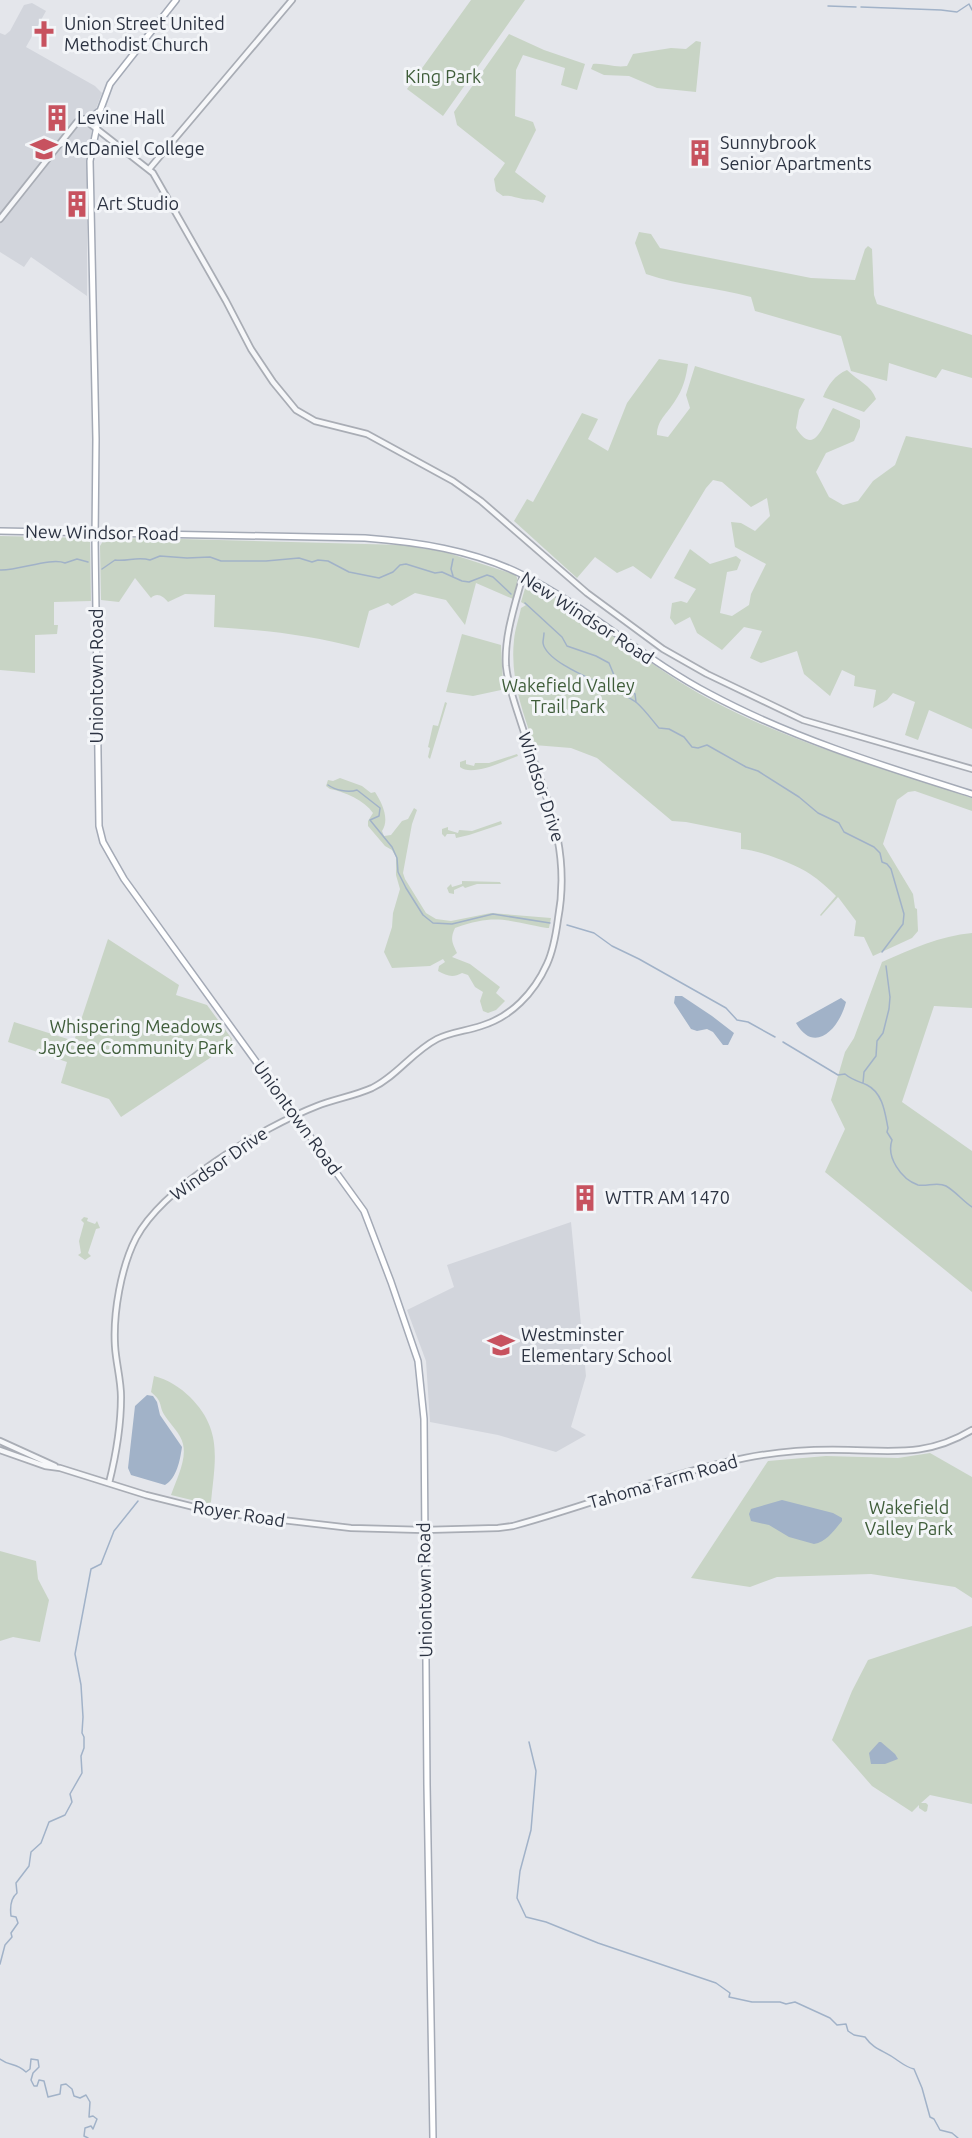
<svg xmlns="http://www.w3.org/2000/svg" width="972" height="2138" font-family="Ubuntu,sans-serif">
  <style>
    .built { fill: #d2d5dc }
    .green { fill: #c8d4c5 }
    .water { fill: #a1b2c8 }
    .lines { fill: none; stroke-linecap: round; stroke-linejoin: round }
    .stream { stroke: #a1b2c8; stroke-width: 1.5 }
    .minor-casing { stroke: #a9adb5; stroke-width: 8 }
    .major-casing { stroke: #a4aab6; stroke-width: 8 }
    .minor { stroke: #f6f7f9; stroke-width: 4.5 }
    .major { stroke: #fff; stroke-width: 5 }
    .labels { text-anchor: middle; stroke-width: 6; stroke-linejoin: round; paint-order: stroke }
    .poi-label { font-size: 18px; fill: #2c3342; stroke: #f3f5f8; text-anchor: start }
    .park-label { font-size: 18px; fill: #3f5d3a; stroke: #f3f5f8 }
    .street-label { font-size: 18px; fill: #2c3342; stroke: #f3f5f8 }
  </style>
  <rect width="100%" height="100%" fill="#e4e6eb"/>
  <path class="built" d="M32 3 46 11 26 47 95 86 102 93 94 114 87 164V296L31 257 24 267 0 252V33L5 35 10 31 24 5Z
    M571 1222 586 1376 571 1427 586 1435 556 1452 498 1435 430 1422 426 1361 407 1310 454 1287 447 1265Z"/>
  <path class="green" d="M471 0H525L443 116 407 89Z
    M509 34 544 50 585 64 577 90 561 85 565 68 523 55 516 70 515 116 533 122 536 130 515 172 546 196 543 203C533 198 532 201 523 199 515 198 511 195 503 196L496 191 494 179 505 163 457 125 454 112Z
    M696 41 701 42 696 92 657 88 629 76 604 75 591 69 593 64C605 63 614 68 627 66L633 54 671 48 686 49Z
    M639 232 651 234 660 248 811 278 855 280 865 249 868 246 872 249 874 295 877 304 972 335V378L942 369 936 378 889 363 887 381 851 371 841 336 755 311 751 297C716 287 680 286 646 274L635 243Z
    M659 359 688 364C686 378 683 389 675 401 667 414 657 420 657 435L668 437 690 408 686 395 695 366 805 399 799 410 796 428C815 458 823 424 833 408L860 420V427L854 441 826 453 816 472 829 497 843 505 858 501 873 481 895 465 906 436 972 448V729L929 710 918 740 905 735 915 702 893 693 887 700 873 708 876 690 854 686 855 676 842 670 830 696 804 674 797 651 761 663 750 658 762 631 744 627 722 650 697 633 690 617 675 625 670 618 672 603 681 601 687 603 696 589 674 578 690 549 710 564 736 556 741 560 737 570 727 572 720 613 732 616 749 605 751 594 766 564 735 547 731 522 741 523 755 531 770 516 767 498 751 507 722 482 713 480 706 488 651 579 633 566 617 573 595 557 577 578 514 521 527 499 533 502 582 413 598 419 588 439 608 451 627 403Z
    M847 370C858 381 871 385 876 399L864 412 823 397C828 385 835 375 847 370Z
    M0 536 87 538 90 542 91 601 54 602V625H58L57 634 35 635V673L0 670Z
    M144 538 402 545 445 552 516 575 518 581 513 599 476 583 465 625 446 600 415 593 392 606 388 603 369 611 359 648C311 635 264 630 214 627L215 595 185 594 168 602C163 596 157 592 151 598L135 578 119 602 101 600 100 546 103 541 110 539Z
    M531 583C594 616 647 666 711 700 793 744 884 768 972 798V811L915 791 908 792 897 800 883 844 913 894 915 908 917 909 918 931 912 938 873 956 864 937 854 936 856 921 838 897 821 916 820 915 836 896C828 888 819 880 810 874 795 864 759 850 741 849V833L686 822 672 821 597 758 571 748 534 745C522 710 510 677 514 640 515 629 519 618 521 608L526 605 521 602 526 585Z
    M462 634 501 645 503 685 501 690 473 696 446 692Z
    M445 702 447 703 430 759 428 757 430 748 428 747 433 725 438 726Z
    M517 754 518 756C504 761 472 777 460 767V762L466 760V764L474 766 475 763H489Z
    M340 778 362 786 371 793 375 792C382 803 390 819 382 831L384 836 391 835 402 821 408 819 414 808 417 810 412 824 403 873 405 879 426 913 436 919 451 921 491 913 551 918 549 928H547C506 921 497 913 455 928 450 939 452 942 457 953L452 957 470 964 500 987 496 993 505 1001 496 1010 488 1013 483 1011 480 1001 483 992 475 987 468 975 462 973C453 978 447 976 438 971L439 966 445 962 443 959 430 966 392 968 384 952 392 927 393 913 400 889 396 875V857L392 850 385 846 368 826V821L373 813C364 800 345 792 330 789L326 786 328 780 333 781Z
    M501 821 502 824 469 835 456 838 455 834H447L445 837 442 834V829L448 827V830L458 833 459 830 472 831Z
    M462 881 500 882 501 884H477L465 888 463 886 454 890V894L449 893 447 888 451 884 452 887 462 884Z
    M972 933V1008L934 1006 902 1102 972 1151V1292L825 1172 845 1129 831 1100 845 1052 854 1038 882 962C911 949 940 936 972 933Z
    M108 939 179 985 176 995 207 1005 232 1039 231 1044 121 1117 109 1099 61 1083 67 1062 8 1042 14 1022 74 1041Z
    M84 1217 88 1218 87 1221 95 1224 97 1221 100 1228 96 1229 88 1253 91 1256 85 1260 78 1255 81 1253 79 1241 84 1223 81 1220Z
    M154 1376C167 1379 181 1388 190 1397 223 1430 215 1460 211 1502L208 1504 171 1495C176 1480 187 1460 183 1444 181 1434 170 1424 165 1416 158 1405 164 1403 151 1392Z
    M930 1453 972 1477V1598L955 1587 871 1574 777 1577 750 1587 691 1578 768 1461 826 1456 898 1458Z
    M0 1551 36 1561 38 1579 49 1600 40 1642 13 1637 0 1641Z
    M972 1626V1804L930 1795 921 1803H926L928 1805 927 1811 925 1812 919 1808V1805L912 1812 872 1786 832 1740 852 1691 868 1660Z"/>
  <path class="water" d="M675 996H682L712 1016 734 1033 728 1045H723L713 1032 707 1029 697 1031 691 1029 674 1003Z
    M841 998 846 1002C840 1027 815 1056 796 1023Z
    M147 1395 153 1396 157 1402 160 1415 182 1447C180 1460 177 1478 165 1485L131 1475 128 1468 135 1406Z
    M782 1500 833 1513 842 1518V1521C834 1530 827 1542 814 1544L789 1537 769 1525 751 1521 749 1514 751 1509Z
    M879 1742H881L895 1754 898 1759 885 1764H871L869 1753Z"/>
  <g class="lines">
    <path class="stream" d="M828 6 856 7
      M861 7 941 10 957 12 969 4 972 10
      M102 569 115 560C127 562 137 556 150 560L160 556 187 558 210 557 221 561H266L299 558 312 562 318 560 328 561 349 572 379 578 393 572 400 565 406 564 435 573 442 572 462 581 469 582 487 575 493 577 511 594
      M0 570C18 571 51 557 65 563L77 559 88 562
      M453 576 451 569 453 559
      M525 603 562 637 567 646 596 656 609 663 616 680 625 689 635 694 636 702
      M544 633C544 636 543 639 543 643 547 667 619 688 637 703 645 710 652 720 659 728L669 729 684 737 692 747 698 748 707 745 746 767 758 771 799 797 818 813 839 823 844 832 874 847 880 853 882 862 887 864 891 869 904 914 903 924 882 952
      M328 785C335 790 348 793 357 790L380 808 379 816 370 820 392 847 397 858 398 872 406 888 423 915 433 923 452 924 493 914 550 923
      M567 925 594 933 612 946 639 959 726 1008 737 1020 748 1022 775 1037
      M783 1042 838 1075 845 1074C852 1080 858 1081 867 1085 883 1093 885 1113 888 1128L887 1132 892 1140C886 1157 901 1179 918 1185 927 1187 937 1181 946 1186 955 1191 963 1201 972 1207
      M863 1083 864 1072 876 1056 877 1041 883 1033 889 1009 890 997 886 966
      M529 1742 536 1771 531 1830 520 1871 517 1898 526 1917 546 1922 598 1943 716 1983 730 1993 729 1997 752 2002H780L786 2004 795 2002 830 2018 837 2025 846 2024 848 2031 854 2035 865 2037C875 2051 884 2050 897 2060 903 2064 906 2067 914 2069L922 2088 930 2117 934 2119 940 2130 952 2133 958 2138
      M0 1964 5 1945 12 1937 11 1933 18 1923 16 1917 11 1916C10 1908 11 1898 17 1893L16 1883 29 1866 31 1852 41 1843 49 1822 65 1815 72 1802 70 1794 82 1773 81 1756 84 1748V1737L82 1733 83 1717 81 1685 75 1654 91 1569 101 1564 114 1531 138 1501
      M0 2059C11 2067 15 2062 26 2072L30 2069 31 2059 38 2060 39 2067 33 2073 31 2080 34 2086H37L39 2080 44 2081 48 2097 60 2094 61 2085 66 2084 72 2089 74 2096 80 2098 86 2095 90 2102 89 2117 93 2116 97 2119 93 2129 91 2126 85 2128 84 2136 88 2138"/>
    <defs>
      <path id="minor" d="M150 168 292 0
        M0 219 77 122 84 119 153 173 226 301 251 349 273 382 296 410 315 421 367 434 453 481 481 501 587 593 663 649 707 674 803 720 972 769
        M0 1441 55 1466
        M0 1450 45 1466 60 1468 146 1495 214 1512 351 1528 424 1530 498 1528 513 1526C591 1505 666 1474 745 1458 779 1451 814 1449 849 1450 896 1451 929 1456 972 1430
        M109 1483C116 1455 121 1427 121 1397 121 1380 116 1363 115 1346 113 1313 121 1267 136 1238 163 1187 263 1127 317 1106 335 1099 354 1096 372 1088 397 1076 412 1052 437 1039 451 1032 466 1031 481 1026 511 1017 534 993 547 964 553 951 556 934 558 919 572 844 543 792 521 723 515 704 508 686 506 666 504 636 515 605 523 575"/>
      <path id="major" d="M176 0 110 84 100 111 90 161 96 439 95 540 99 826 103 842 124 879 364 1211 391 1282 418 1361 424 1419 427 1785 433 2138
        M84 119 91 118 98 112
        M0 531 365 538C418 542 471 550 519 573 587 606 643 659 710 694 792 738 883 766 972 794"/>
    </defs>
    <use href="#minor" class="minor-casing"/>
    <use href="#major" class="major-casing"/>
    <use href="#minor" class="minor"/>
    <use href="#major" class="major"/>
  </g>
  <defs>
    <symbol id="church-bare" viewBox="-9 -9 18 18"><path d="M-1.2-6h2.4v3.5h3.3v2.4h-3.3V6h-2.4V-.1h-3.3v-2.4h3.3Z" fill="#c7525f" stroke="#f3f5f8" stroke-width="2.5" paint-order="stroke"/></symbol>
    <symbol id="building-bare" viewBox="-9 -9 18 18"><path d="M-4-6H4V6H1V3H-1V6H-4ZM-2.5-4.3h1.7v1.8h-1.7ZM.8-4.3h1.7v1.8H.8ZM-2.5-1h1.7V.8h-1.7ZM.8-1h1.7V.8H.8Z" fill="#c7525f" stroke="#f3f5f8" stroke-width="2.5" paint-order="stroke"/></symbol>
    <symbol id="university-bare" viewBox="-9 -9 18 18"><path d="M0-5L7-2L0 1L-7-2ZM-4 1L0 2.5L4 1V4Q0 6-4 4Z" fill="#c7525f" stroke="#f3f5f8" stroke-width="2.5" paint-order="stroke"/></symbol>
    <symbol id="school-bare" viewBox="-9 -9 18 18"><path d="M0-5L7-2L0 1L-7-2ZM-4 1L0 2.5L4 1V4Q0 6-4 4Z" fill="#c7525f" stroke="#f3f5f8" stroke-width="2.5" paint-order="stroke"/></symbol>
  </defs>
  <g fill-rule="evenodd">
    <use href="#church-bare" x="25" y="15" width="38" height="38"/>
    <use href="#building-bare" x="38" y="99" width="38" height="38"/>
    <use href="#university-bare" x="25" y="130" width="38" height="38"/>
    <use href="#building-bare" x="681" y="134" width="38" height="38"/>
    <use href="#building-bare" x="58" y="185" width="38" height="38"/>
    <use href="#building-bare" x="566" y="1179" width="38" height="38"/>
    <use href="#school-bare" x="482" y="1326" width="38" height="38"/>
  </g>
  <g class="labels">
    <g class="poi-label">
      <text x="64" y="30">Union Street United<tspan x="64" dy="21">Methodist Church</tspan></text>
      <text x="77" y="124">Levine Hall</text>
      <text x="720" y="149">Sunnybrook<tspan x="720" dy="21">Senior Apartments</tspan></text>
      <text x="64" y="155">McDaniel College</text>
      <text x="97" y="210">Art Studio</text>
      <text x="605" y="1204">WTTR AM 1470</text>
      <text x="521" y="1341">Westminster<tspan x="521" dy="21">Elementary School</tspan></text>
    </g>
    <g class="park-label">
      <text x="443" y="83">King Park</text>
      <text x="568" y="692">Wakefield Valley<tspan x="568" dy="21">Trail Park</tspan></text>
      <text x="136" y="1033">Whispering Meadows<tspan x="136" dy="21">JayCee Community Park</tspan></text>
      <text x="909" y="1514">Wakefield<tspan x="909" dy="21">Valley Park</tspan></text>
    </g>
    <g class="street-label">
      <text transform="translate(102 533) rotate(1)" y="6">New Windsor Road</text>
      <text transform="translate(587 618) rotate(33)" y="6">New Windsor Road</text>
      <text transform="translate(97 676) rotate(-90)" y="6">Uniontown Road</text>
      <text transform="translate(541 787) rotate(72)" y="6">Windsor Drive</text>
      <text transform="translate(297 1118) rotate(54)" y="6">Uniontown Road</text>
      <text transform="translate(219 1164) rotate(-35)" y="6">Windsor Drive</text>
      <text transform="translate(663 1482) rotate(-16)" y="6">Tahoma Farm Road</text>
      <text transform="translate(239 1514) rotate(9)" y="6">Royer Road</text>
      <text transform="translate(425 1590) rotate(-91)" y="6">Uniontown Road</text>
    </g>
  </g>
</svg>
